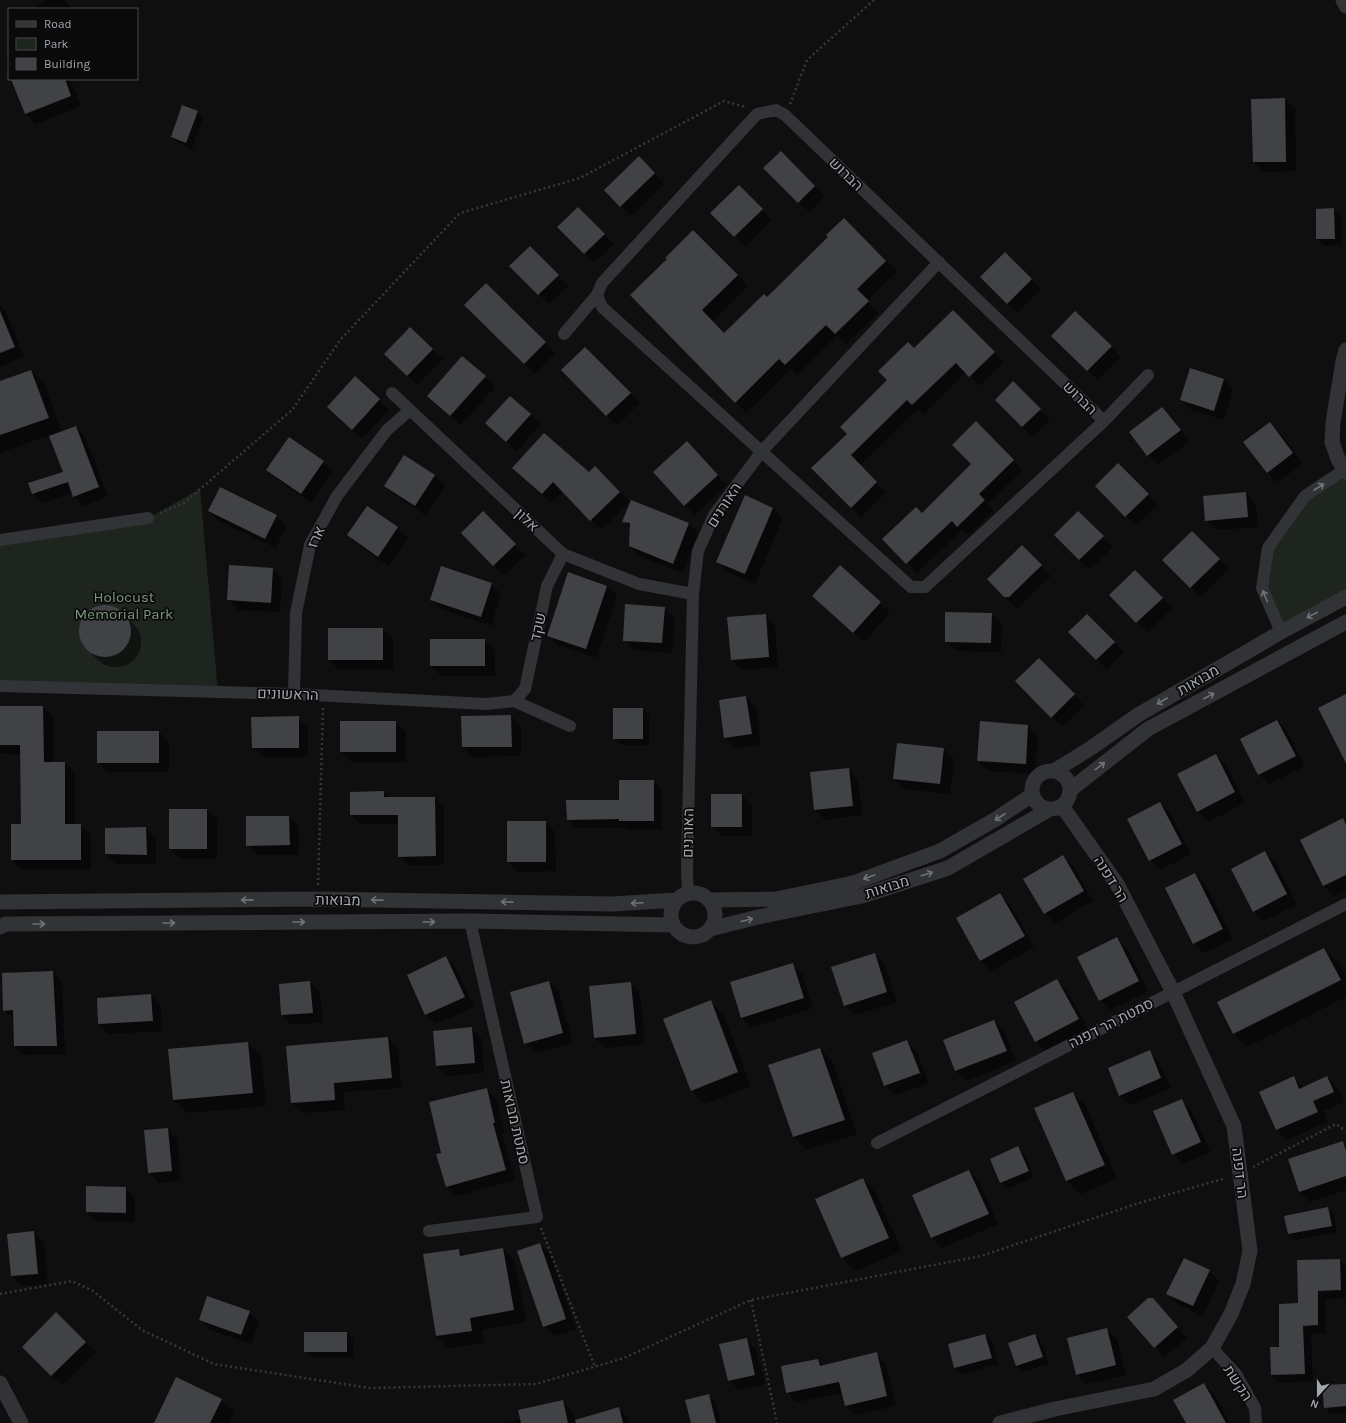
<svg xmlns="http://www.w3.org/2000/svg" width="1346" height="1423" font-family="Karla,Heebo,sans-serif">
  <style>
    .green { fill: #1e241e }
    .shadow { fill: #0007; fill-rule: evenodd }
    .building { fill: #414245 }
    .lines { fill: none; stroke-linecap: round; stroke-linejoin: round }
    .path { stroke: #37383b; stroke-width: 2.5; stroke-dasharray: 2 3; stroke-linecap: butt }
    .minor { stroke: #323336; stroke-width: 12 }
    .tertiary { stroke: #323336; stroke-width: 15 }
    .oneway { stroke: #707279 }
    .labels { text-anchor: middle; stroke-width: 3.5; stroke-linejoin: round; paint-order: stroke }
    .street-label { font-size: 15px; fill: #a2a6af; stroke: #0a0a0b }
    .park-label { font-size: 15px; fill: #7b987c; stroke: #0a0a0b }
  </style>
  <rect width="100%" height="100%" fill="#0f0f10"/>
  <path class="green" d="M1346 472V597L1281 632 1262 588 1268 548 1305 496Z
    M200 489 218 691 0 686V540L148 518Z"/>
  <path class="shadow" d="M45 0H64L72 9H34Z
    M9 61V71L5 62Z
    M12 79H70L81 106 36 124 26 114Z
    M1285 99 1295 109 1296 171 1264 172 1254 162Z
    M197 111 203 118 192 149 178 143 172 137Z
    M781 152 825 197 809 212 765 168Z
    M639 158 664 183 631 216 606 190Z
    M739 186 772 220 745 246 712 213Z
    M578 208 614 244 594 263 559 227Z
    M1334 209 1341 216V245L1324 246 1317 239Z
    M844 219 897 272 867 301 879 313 846 344 837 335 797 375 791 369 746 413 631 295 668 259 693 232 748 286 712 321 725 334 767 298 829 237Z
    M530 247 568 286 549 304 511 266Z
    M1005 254 1041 289 1018 313 982 277Z
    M486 284 555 353 535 374 465 305Z
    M0 306 6 311 24 357 0 367Z
    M953 311 1004 362 980 386 966 372 923 415 918 409 860 466 886 493 861 517 813 468 848 434 914 349Z
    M1075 312 1121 357 1098 380 1062 346Z
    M410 328 443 359 418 385 395 364Z
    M585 348 640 403 617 426 562 370Z
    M31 371 45 384 62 432 75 427 85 436 108 496 83 506 74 496 73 493 42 503 33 493 65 472 50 435 0 453V382Z
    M485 377 495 387 461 425 438 406Z
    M1223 379 1233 389 1224 420 1191 410 1181 400Z
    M1013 383 1050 420 1033 437 996 400Z
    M379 400 389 410 362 439 338 417Z
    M1162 408 1172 418 1190 441 1158 465 1148 455Z
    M530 414 540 424 517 451 497 433Z
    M976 423 1023 470 988 504 994 510 968 536 962 530 917 573 884 539 922 514 972 464Z
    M1270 423 1280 433 1303 464 1277 482 1267 472Z
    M696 452 727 485 695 515 685 505Z
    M404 456 435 476 445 486 425 515 395 495 385 485Z
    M323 462 333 472 311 503 278 480 268 470Z
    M1118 464 1158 505 1136 526 1096 486Z
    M595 467 630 502 601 530 563 491 552 503 524 478 589 474Z
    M1246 493 1256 504 1258 527 1216 530 1206 520Z
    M745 497 773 508 783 518 755 584 728 572 718 562Z
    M367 507 398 528 408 538 389 566 358 545 348 535Z
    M209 511 276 516 286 526 276 548 219 521Z
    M1078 512 1113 547 1089 570 1055 535Z
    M483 513 525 555 504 575 462 533Z
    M624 521 688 523 698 533 683 573 640 556 630 546 631 529Z
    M1192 532 1229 569 1201 597 1163 560Z
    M1022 546 1051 576 1019 607H1015L988 579Z
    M272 569 282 579 280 612 238 610 228 600Z
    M1135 571 1172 608 1147 633 1110 595Z
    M491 584 501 594 491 626 441 609 431 599Z
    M607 586 617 596 596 658 558 645 548 635Z
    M880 603 890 613 864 642 823 606Z
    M106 606 114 607 122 612 138 629 141 637V645L139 653 134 660 127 665 119 667H111L103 664 97 659 86 648 82 641 80 633 81 625 84 617 90 611 98 607Z
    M665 608 675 618 672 653 634 650 624 640Z
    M992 614 1002 624 1001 652 956 651 946 641Z
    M765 615 775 625 778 667 742 670 732 660Z
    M1087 615 1124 652 1107 670 1070 632Z
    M382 629 393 639V670H339L329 660Z
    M484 640 495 650V676H441L431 666Z
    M1039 659 1084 705 1062 727 1017 681Z
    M746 697 756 708 761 744 735 748 725 738Z
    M0 707H43L53 717V763H65L75 773V825H80L91 835V870H22L12 860 22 825 21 754H2L0 753Z
    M642 709 649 715V745H621L614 738Z
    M511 716 521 726V756L473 757 463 747Z
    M298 718 308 728V757H263L253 747Z
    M1277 721 1287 731 1305 766 1269 784 1259 774Z
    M341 722H396L406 732V762H351L341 752Z
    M1028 726 1038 736 1035 774 988 771 978 761Z
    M159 732 169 742V772H108L98 762Z
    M944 749 954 759 950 794 905 789 894 779Z
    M1216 755 1226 765 1245 803 1208 822 1198 812Z
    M848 769 858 779 862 815 825 820 815 810Z
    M653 781 662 790V829L629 830 627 828H576L568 819 620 801Z
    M384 792 390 798H435L444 808V865H408L399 856V824H360L351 815Z
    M742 795 752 805V836H722L712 826Z
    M1160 803 1170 813 1191 854 1160 870 1150 860Z
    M207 810 217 820V859H180L170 849Z
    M289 817 299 827V855H257L247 845Z
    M1342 820 1346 823V890L1334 896 1324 886 1301 841Z
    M545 822 555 832 556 871 518 872 508 861Z
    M146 828 156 838V864H116L106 854V829Z
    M1265 852 1275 862 1297 904 1264 921 1254 911Z
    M1063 857 1073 866 1093 901 1055 923 1045 913Z
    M1195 874 1205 884 1233 939 1204 953 1194 943Z
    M1000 895 1010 905 1034 947 991 971 981 961 957 918Z
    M1117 939 1127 949 1148 991 1110 1010 1100 1000Z
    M1324 949 1338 962 1346 978V997L1247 1047 1234 1034 1218 1002Z
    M875 955 885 965 897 1002 855 1015 845 1005Z
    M446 958 456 968 474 1007 436 1024 426 1014Z
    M792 964 802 974 813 1008 752 1027 741 1017Z
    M53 972 62 981 65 1054 24 1055 15 1046 13 1019 4 1010Z
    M1057 981 1067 991 1088 1029 1046 1051 1036 1041 1016 1003Z
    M310 982 320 992 323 1022 292 1025 282 1015Z
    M549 982 559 992 573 1043 535 1053 525 1043Z
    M630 983 640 993 645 1044 605 1048 595 1038Z
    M151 995 161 1005 162 1031 109 1034 99 1024Z
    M710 1001 724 1015 751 1086 705 1104 691 1090Z
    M994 1021 1004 1031 1016 1061 966 1081 956 1071 944 1041Z
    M472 1028 482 1039 484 1073 447 1076 437 1066 434 1031Z
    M388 1038 398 1048 401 1088 343 1092 345 1110 302 1113 292 1103Z
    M907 1042 917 1052 929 1083 895 1095 885 1085ZM911 1052H913L922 1077 920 1078Z
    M248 1043 261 1056 266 1106 187 1113 174 1100Z
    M820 1049 833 1062 857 1134 807 1150 794 1137Z
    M1149 1052 1159 1062 1171 1088 1130 1105 1120 1095Z
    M1293 1077 1304 1088 1327 1077 1337 1087 1344 1102 1323 1111 1327 1122 1287 1140 1277 1130Z
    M487 1090 497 1100 504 1133H502L515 1180 457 1196 446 1186 442 1153Z
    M1072 1093 1086 1106 1117 1179 1081 1194 1067 1181 1036 1109Z
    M1181 1100 1191 1110 1210 1152 1183 1164 1173 1154Z
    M167 1129 177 1139 181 1180 159 1183 149 1172Z
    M1342 1142 1346 1146V1190L1310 1202 1300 1192 1289 1160Z
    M1017 1148 1024 1154 1034 1177 1007 1189 1001 1182Z
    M969 1171 979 1181 998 1224 942 1248 932 1238 913 1195Z
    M863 1179 876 1193 902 1251 856 1271 842 1258 817 1199Z
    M125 1188 135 1198V1222H97L87 1212Z
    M1327 1208 1334 1215 1337 1232 1296 1240 1289 1234Z
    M34 1232 44 1243 48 1284 22 1286 12 1276 8 1235Z
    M540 1244 550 1254 576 1329 554 1336 544 1326Z
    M503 1249 515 1261 526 1322 482 1330 484 1343 449 1348 436 1336 424 1255 459 1250 465 1256Z
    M1339 1260 1346 1267V1298L1325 1299 1326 1333H1311L1313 1381 1280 1383 1272 1375 1280 1348 1299 1304Z
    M1209 1271 1219 1281 1203 1316 1178 1304 1168 1294Z
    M1163 1310 1187 1338 1164 1357 1155 1347Z
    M249 1312 259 1322 251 1344 210 1330 200 1320Z
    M56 1313 95 1352 62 1385 23 1347Z
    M1107 1329 1117 1339 1126 1375 1087 1384 1077 1374Z
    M346 1333 353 1339V1358H312L305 1351Z
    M985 1335 992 1341 998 1364 962 1374 955 1368 949 1345Z
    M1035 1335 1041 1342 1049 1364 1023 1372 1017 1366Z
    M746 1339 756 1349 765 1384 739 1390 729 1380Z
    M876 1353 886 1364 896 1406 856 1415 846 1405 843 1393 797 1402 787 1392 818 1360 824 1366Z
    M1204 1384 1214 1394 1230 1423H1187Z
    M1346 1385V1413L1331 1414 1325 1407Z
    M708 1395 715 1402 721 1423H692Z
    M221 1400 234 1412 228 1423H155Z
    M563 1402 573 1412 575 1423H505L521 1419Z
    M618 1408 628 1418 630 1423H585Z"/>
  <path class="building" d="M11 79H65L71 96 25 114Z
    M1285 98 1286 162H1253L1251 99Z
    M182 105 198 111 186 143 171 137Z
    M781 151 815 186 798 203 763 168Z
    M639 156 655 173 620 207 604 190Z
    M739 185 763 209 734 237 710 213Z
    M578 207 605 234 584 254 557 227Z
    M1334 208 1335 239H1316V209Z
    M844 218 886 261 857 289 869 301 835 334 826 325 785 365 779 359 735 403 630 295 667 259 665 258 693 230 738 275 702 310 724 333 764 294 767 297 828 237 826 235Z
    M530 246 559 275 538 295 509 266Z
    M1005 252 1032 279 1007 304 980 277Z
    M486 283 546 342 524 364 464 305Z
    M953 310 995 352 969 377 956 363 912 405 907 400 851 455 877 482 851 508 811 468 847 434 840 427 887 380 878 371 908 342 914 348Z
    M0 311 15 347 0 353Z
    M1075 311 1112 346 1087 371 1051 336Z
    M410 327 433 349 407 376 384 354Z
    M585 347 631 393 606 416 561 370Z
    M462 356 486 376 450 416 427 396Z
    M1190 368 1224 379 1214 411 1180 400Z
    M31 370 49 418 0 435V381Z
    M355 376 380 399 352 430 327 407Z
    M1013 381 1041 409 1022 427 995 400Z
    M510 396 531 414 506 442 485 423Z
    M1162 407 1181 430 1147 456 1129 432Z
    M976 421 1014 460 979 494 985 500 957 527 952 521 906 564 882 539 916 507 922 513 971 464 952 445Z
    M1270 422 1293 453 1267 473 1243 442Z
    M76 426 99 487 73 497 68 482 32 494 28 483 63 472 49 436Z
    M544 433 589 472 595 466 620 492 590 521 553 482 542 494 512 468Z
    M289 437 324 461 301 494 266 470Z
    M687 441 718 475 684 506 653 472Z
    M404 455 435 475 415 506 384 486Z
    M1118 463 1149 494 1125 517 1095 486Z
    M220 487 277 515 265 539 208 511Z
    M1246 492 1248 517 1205 521 1203 496Z
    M745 495 773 508 745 574 716 562Z
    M631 500 689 523 673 564 629 546 630 523 622 522Z
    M367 506 398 527 378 557 347 535Z
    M483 511 516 544 493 566 461 533Z
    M1078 511 1104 536 1079 560 1054 535Z
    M1192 531 1220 559 1190 588 1162 560Z
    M1022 545 1042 565 1009 597H1004L987 579Z
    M229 565 273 568 271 603 227 600Z
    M840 565 881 602 853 633 812 596Z
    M441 566 492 583 481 617 430 600Z
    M1135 570 1163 598 1136 623 1109 595Z
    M568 572 607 586 586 649 547 636Z
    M625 604 665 607 662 643 623 641Z
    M79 631a26 26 0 1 1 52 0a26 26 0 1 1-52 0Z
    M945 612 992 613 991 643 945 642Z
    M766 614 769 657 731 660 727 617Z
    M1087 614 1115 642 1096 660 1068 632Z
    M328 628H383V660H328Z
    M430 639H485V666H430Z
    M1039 658 1075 694 1051 718 1015 681Z
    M1346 694V763L1318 708Z
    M746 696 752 734 724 738 719 700Z
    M0 706H43L44 762H65V824H81V860H11V824H21L20 745H0Z
    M613 708H643V739H613Z
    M511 715 512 747H462L461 716Z
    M299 716V748H252L251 717Z
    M1277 720 1296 756 1258 775 1240 739Z
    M340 721H396V752H340Z
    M980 721 1028 725 1026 764 977 761Z
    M97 731H159V763H97Z
    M897 743 944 748 940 784 893 779Z
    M1216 754 1235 792 1197 812 1177 774Z
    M849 768 853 806 814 810 810 772Z
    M619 780H654V821H619V819L567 820 566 800H619Z
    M384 791V797H435L436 856 398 857V815H350V792Z
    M711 794H742V827H711Z
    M1160 802 1182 844 1149 861 1127 819Z
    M169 809H207V849H169Z
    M246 816H289L290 845 246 846Z
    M1343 818 1346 825V875L1323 886 1300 840Z
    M507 821H546V862H507Z
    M146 827 147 855 105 854V828Z
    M1265 851 1287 894 1253 912 1231 869Z
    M1063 855 1084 891 1044 914 1023 879Z
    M1195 873 1223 929 1193 944 1165 888Z
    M1000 893 1025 936 980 961 956 918Z
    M1117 937 1139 981 1099 1001 1077 957Z
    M1324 948 1341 980 1233 1034 1217 1002Z
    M875 953 887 992 844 1006 831 967Z
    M446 956 465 997 425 1015 407 975Z
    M793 963 804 998 741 1018 730 982Z
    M53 971 57 1046H14L13 1010 3 1011 2 973Z
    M1057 979 1079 1019 1035 1042 1014 1002Z
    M310 981 313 1013 281 1015 279 984Z
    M549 981 563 1033 524 1044 510 992Z
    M631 982 636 1034 594 1038 589 986Z
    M151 994 153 1021 98 1024 97 998Z
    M711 1000 738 1072 691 1091 663 1019Z
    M994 1020 1007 1051 955 1071 943 1040Z
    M472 1027 475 1063 436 1066 433 1031Z
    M388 1037 392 1078 334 1083 335 1100 291 1103 286 1046Z
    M907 1040 920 1073 884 1086 872 1053Z
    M248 1042 253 1093 173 1100 168 1049Z
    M820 1048 845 1120 793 1137 768 1065Z
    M1150 1050 1161 1078 1119 1096 1108 1068Z
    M1294 1076 1299 1089 1327 1076 1334 1092 1313 1101 1318 1112 1276 1130 1259 1092Z
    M487 1088 495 1123H493L506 1170 446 1187 436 1154 441 1153 429 1102Z
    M1073 1092 1105 1165 1066 1181 1034 1108Z
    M1182 1099 1201 1142 1172 1155 1153 1111Z
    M168 1128 172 1171 148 1173 144 1130Z
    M1343 1141 1346 1151V1176L1299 1192 1288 1159Z
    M1018 1146 1029 1171 1000 1183 990 1159Z
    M969 1170 989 1214 931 1238 912 1195Z
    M863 1178 889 1238 841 1258 815 1199Z
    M86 1186 126 1187V1213L86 1212Z
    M1328 1207 1332 1226 1288 1234 1284 1216Z
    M34 1231 38 1274 11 1276 7 1234Z
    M540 1243 566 1319 543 1327 517 1251Z
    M503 1248 514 1310 470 1318 472 1331 436 1336 423 1254 459 1249 460 1256Z
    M1184 1258 1210 1270 1193 1306 1166 1294Z
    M1340 1259 1341 1290 1318 1291V1325L1303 1326 1305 1374 1271 1375 1270 1347H1279V1304L1298 1303 1297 1260Z
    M207 1296 250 1311 241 1335 199 1320Z
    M1148 1298H1153L1178 1327 1154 1348 1127 1317Z
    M56 1312 86 1342 51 1376 22 1347Z
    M1107 1328 1116 1365 1076 1375 1067 1338Z
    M304 1332H347V1352H304Z
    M985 1334 992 1358 954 1368 948 1344Z
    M1035 1334 1043 1357 1016 1366 1008 1343Z
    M747 1338 755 1375 728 1381 719 1344Z
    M877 1352 887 1396 845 1406 839 1382 786 1393 781 1366 818 1359 820 1366Z
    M176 1377 222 1399 210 1423H154Z
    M1204 1383 1226 1423H1186L1173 1400Z
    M1346 1384V1406L1324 1408 1322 1385Z
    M709 1394 716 1423H691L685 1400Z
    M563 1400 568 1423H521L518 1410Z
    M619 1407 623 1423H576L575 1420Z"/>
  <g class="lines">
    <path class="path" d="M790 104 807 60 874 0
      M160 513 184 503 292 410 341 339 460 213 580 178 724 101 746 107
      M318 885 323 708
      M1253 1167 1336 1124 1346 1131
      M541 1228 595 1367
      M0 1294 72 1281 93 1291 142 1330 214 1364 370 1388 536 1384 624 1358 751 1300 981 1256 1139 1203 1226 1178
      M751 1300 777 1423"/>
    <path class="minor" d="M597 295 602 307 911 587H925L1104 421 1148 375
      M564 334 597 295 602 283 757 114 776 110 785 115 1104 421
      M392 393 563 554 639 584 693 594
      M0 540 148 518
      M1281 632 1262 588 1268 548 1305 496 1344 470
      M0 686 294 694 486 704 514 701 570 726
      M294 694 296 613 310 545 337 496 387 430 410 410
      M514 701 525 689 547 586 563 554
      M688 894 687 872 693 594 698 551 714 515 762 451 939 262
      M877 1143 1346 904
      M429 1231 537 1217 470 921
      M1212 1348 1236 1374 1255 1408 1256 1423"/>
    <path class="tertiary" d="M1343 0 1346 6
      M1346 350 1343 361 1333 423 1332 442 1338 459 1346 472
      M1054 771 1091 748 1138 715 1281 632 1346 597
      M1032 790a19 19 0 1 1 38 0a19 19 0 1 1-38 0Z
      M1070 790 1148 729 1346 622
      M671 915a22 22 0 1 1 44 0a22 22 0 1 1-44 0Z
      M709 900 776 899 853 883 940 851 996 819 1032 795
      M0 902 317 899 612 904 676 900
      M0 927 6 924 470 921 673 925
      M710 929 758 917 862 896 948 868 1050 809
      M0 1383 21 1423
      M1000 1423 1055 1409 1154 1389 1187 1370 1212 1348 1231 1314 1243 1284 1250 1251 1234 1126 1173 992 1117 884 1062 806"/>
  </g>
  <defs><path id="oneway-shaft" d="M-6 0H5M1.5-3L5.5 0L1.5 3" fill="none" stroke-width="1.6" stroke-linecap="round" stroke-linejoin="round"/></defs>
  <g class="oneway">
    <use href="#oneway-shaft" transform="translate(1319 487) rotate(-33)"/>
    <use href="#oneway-shaft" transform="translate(1265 596) rotate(-113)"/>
    <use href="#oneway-shaft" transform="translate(1312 615) rotate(152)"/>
    <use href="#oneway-shaft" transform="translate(1209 696) rotate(-28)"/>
    <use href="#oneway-shaft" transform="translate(1162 701) rotate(150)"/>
    <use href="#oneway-shaft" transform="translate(1100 766) rotate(-38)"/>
    <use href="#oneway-shaft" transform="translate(1000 817) rotate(147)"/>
    <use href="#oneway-shaft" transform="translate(927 874) rotate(-18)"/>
    <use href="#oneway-shaft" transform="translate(869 877) rotate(160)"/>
    <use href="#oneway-shaft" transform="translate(247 900) rotate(179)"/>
    <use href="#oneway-shaft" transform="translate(377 900) rotate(-179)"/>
    <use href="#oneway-shaft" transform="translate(507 902) rotate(-179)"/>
    <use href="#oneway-shaft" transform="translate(637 903) rotate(177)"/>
    <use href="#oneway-shaft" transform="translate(747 920) rotate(-14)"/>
    <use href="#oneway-shaft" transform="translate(299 922)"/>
    <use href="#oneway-shaft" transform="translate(429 922)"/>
    <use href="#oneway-shaft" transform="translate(169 923)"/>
    <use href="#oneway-shaft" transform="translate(39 924)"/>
  </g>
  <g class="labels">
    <g class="street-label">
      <text transform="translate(846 174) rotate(44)" y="5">הברוש</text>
      <text transform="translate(1080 398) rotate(44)" y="5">הברוש</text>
      <text transform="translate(724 505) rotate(-57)" y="5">האורנים</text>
      <text transform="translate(527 520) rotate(43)" y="5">אלון</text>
      <text transform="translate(316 537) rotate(-66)" y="5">ארז</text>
      <text transform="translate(538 627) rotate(-78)" y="5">שקד</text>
      <text transform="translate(1198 680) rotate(-30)" y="5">מבואות</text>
      <text transform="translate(288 694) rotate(2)" y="5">הראשונים</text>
      <text transform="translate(688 833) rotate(-89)" y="5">האורנים</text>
      <text transform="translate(1111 879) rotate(58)" y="5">הר דפנה</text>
      <text transform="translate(887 887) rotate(-18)" y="5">מבואות</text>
      <text transform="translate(338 900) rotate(1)" y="5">מבואות</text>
      <text transform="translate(1111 1023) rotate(-27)" y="5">סמטת הר דפנה</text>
      <text transform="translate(515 1122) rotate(77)" y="5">סמטת מבואות</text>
      <text transform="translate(1240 1173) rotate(83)" y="5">הר דפנה</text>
      <text transform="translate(1238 1383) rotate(57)" y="5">הקשת</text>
    </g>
    <g class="park-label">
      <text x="124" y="602">Holocust<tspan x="124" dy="17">Memorial Park</tspan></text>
    </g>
  </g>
  <rect x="8" y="8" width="130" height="72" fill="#0a0a0b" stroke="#47484d"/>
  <rect x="16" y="21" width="20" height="6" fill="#323336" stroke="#47484d"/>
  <text x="44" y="28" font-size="12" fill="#a2a6af">Road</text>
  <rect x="16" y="38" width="20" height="12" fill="#1e241e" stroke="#47484d"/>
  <text x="44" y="48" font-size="12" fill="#a2a6af">Park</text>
  <rect x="16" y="58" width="20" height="12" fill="#414245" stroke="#47484d"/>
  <text x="44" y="68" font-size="12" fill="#a2a6af">Building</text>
  <g transform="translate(1318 1395) rotate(201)" stroke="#0a0a0b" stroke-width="3" paint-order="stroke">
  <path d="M0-3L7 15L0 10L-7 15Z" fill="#a2a6af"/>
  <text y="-6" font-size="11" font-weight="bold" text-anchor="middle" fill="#a2a6af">N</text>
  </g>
</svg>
